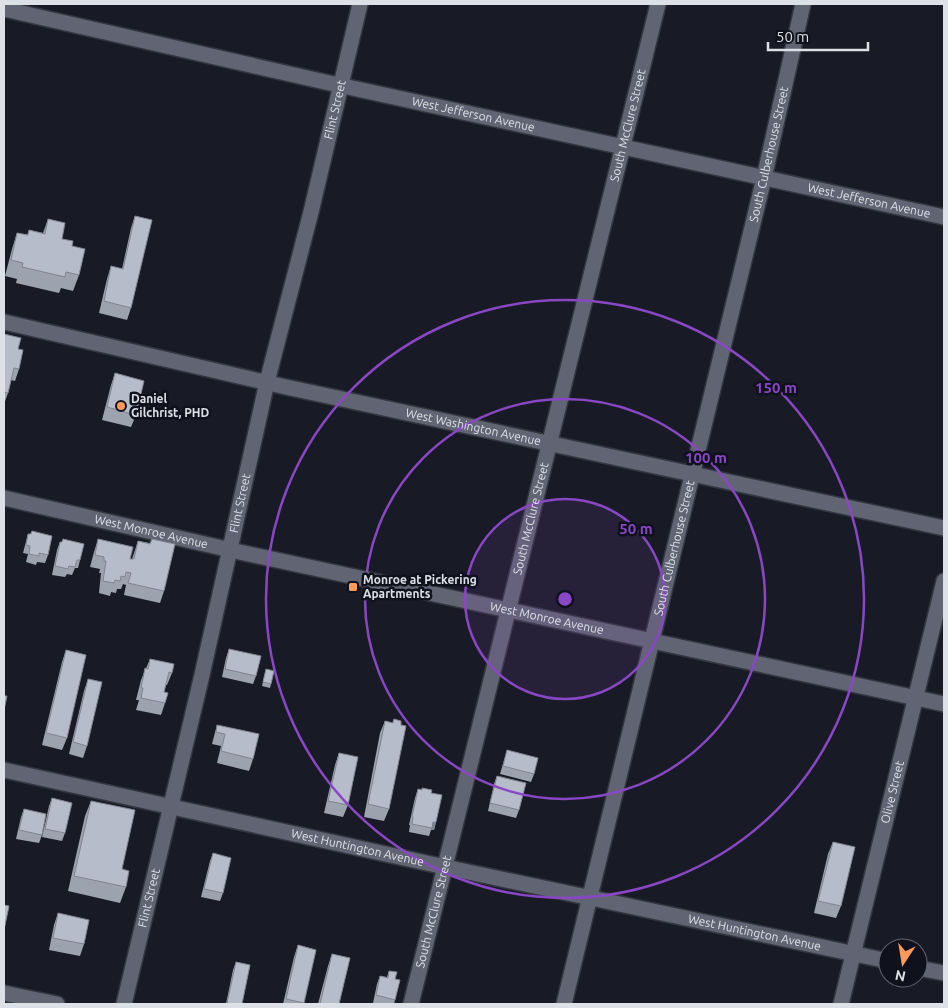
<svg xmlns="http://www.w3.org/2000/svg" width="948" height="1008" font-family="Ubuntu,sans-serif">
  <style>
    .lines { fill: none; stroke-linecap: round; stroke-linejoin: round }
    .minor-casing { stroke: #34363f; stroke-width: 18 }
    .minor { stroke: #616573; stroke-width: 15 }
    .wall { fill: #9da2af }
    .shaded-wall { fill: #80848e }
    .building { fill: #b7bccb; stroke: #80848e }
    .ring { fill: none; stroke: #8a47c5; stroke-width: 2.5 }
    .poi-dot { fill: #ff9a5b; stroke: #0f121d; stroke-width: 2 }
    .labels { text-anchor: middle; stroke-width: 5; stroke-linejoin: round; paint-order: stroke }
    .street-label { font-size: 12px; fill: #dee0e8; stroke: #0f121d }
    .poi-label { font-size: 12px; font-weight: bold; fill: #dee0e8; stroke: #0f121d; text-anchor: start }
    .centre { fill: #8a47c5; stroke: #0f121d; stroke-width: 2.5 }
    .ring-label { font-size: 15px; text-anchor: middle; font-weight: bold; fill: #8a47c5; stroke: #0f121d; stroke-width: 5; stroke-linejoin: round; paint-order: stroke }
  </style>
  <rect width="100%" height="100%" fill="#181b26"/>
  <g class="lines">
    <defs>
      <g id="minor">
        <path id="s1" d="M4 9 325 82 944 217"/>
        <path id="s2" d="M4 322 286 387 944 528"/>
        <path id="s3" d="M4 498 244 553 944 704"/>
        <path id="s4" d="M4 770 445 867 888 961"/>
        <path d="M918 968 944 973"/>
        <path d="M4 993 57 1004"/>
        <path id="s5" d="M124 1004 202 675 267 382 311 212 360 4"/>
        <path id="s6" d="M411 1004 658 4"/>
        <path id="s7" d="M564 1004 764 178 803 4"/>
        <path id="s8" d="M841 1004 944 581"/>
      </g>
    </defs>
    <use href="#minor" class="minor-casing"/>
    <use href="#minor" class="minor"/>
  </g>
  <path class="wall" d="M135 216 131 308 127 320 99 313 107 279 111 266 122 269 131 228Z
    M48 219 62 239 72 246 79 275 73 291 61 288 59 293 16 283 17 279 5 276 12 249 17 233 27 235 29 230 43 233Z
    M4 334 18 349 19 369 15 381 11 380 8 393 4 404Z
    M115 373 136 415 131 427 102 420 111 385Z
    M32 531 48 555 45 563 37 562 36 565 26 562 28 554 23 553 28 534H30Z
    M63 539 80 560 78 568H75L72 575 67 574 65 577 52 575 57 550 60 542H62Z
    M98 539 130 559H132L138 541 150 543 152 539 164 591 160 603 124 595 126 585 123 584 121 589H117L116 593 111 592 110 596 99 593 101 573H99L100 569 90 567 94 552Z
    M229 649 256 676 253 684 222 677 226 658Z
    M66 650 67 738 62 750 42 745 62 662Z
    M150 659 172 673 167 685H166L164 692 165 703 161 715 136 710 139 700H136L141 680Z
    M266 669 271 684 270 688 262 686Z
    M88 679 87 746 83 758 69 754 84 691Z
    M394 719 389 809 384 821 364 817 380 733 385 721 392 723Z
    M217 725 253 759 249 771 217 763 221 746 212 744Z
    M507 750 534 774 531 782 500 774Z
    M339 753 348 805 343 817 324 813 335 765Z
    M497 776 519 810 516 818 488 811 494 784Z
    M418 789 431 793 436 822 434 830H431L429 836 409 832 410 825H409L415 798Z
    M52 798 65 833 62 841 42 837 49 806Z
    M91 801 122 869 126 887 120 903 68 891 85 816Z
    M24 809 42 835 39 843 16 839 21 817Z
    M833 842 841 906 836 918 814 913 828 854Z
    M213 853 223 893 220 901 201 897 210 861Z
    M58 913 84 944 80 956 49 950 54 925Z
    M298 945 316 950 303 1004H283L294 957Z
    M332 954 339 1004H318L328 966Z
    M236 962 242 1004H226L233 970Z
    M389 971 395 979V1000L394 1004H377L373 1003 377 984 380 976 387 977Z"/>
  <path class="shaded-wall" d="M433 822H436L434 830H431Z"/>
  <path class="building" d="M135 216 152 220 131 308 104 301 111 266 123 269Z
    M48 219 65 223 62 239 73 241 72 246 85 249 79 275 66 272 65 277 22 267 23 263 11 260 17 233 28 235 29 230 45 234Z
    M4 334 21 338 18 349 23 350 19 369 14 368 8 393 4 392Z
    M115 373 144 381 136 415 107 407Z
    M32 531 52 536 48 555 39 553V556L29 554 30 546 26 545 28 534H31Z
    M63 539 84 544 80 560H77L75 567 69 566 68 569 55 566 60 542H62Z
    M98 539 133 547 130 559H134L138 541 150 544 152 539 175 544 164 591 128 583 131 573 126 572 125 577 121 576 120 581 115 580 114 583 103 581 106 561H104V557L95 555Z
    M229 649 261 656 256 676 225 669Z
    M66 650 86 655 67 738 46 733Z
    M150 659 174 664 172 673 169 672 164 692 168 693 165 703 141 698 143 688H141L145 668 148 669Z
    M266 669 274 671 271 684 263 682Z
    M88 679 102 682 87 746 73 742Z
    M4 696H7L4 710Z
    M394 719 401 721V725L406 726 389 809 368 804 385 721 393 723Z
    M217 725 259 734 253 759 221 751 225 734 216 732Z
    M507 750 538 758 534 774 503 766Z
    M339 753 358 757 348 805 328 801Z
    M497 776 526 783 519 810 490 803Z
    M422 788 432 790 431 793 442 795 436 822H433L432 828 412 824 413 817H412L418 789 422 790Z
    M52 798 72 803 65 833 45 829Z
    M91 801 135 810 122 869 129 871 126 887 74 876Z
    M24 809 46 814 42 835 19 830Z
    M833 842 855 847 841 906 818 901Z
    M213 853 231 858 223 893 204 889Z
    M4 905 9 906 4 930Z
    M58 913 89 920 84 944 53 938Z
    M298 945 316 950 304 1003 286 999Z
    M332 954 350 958 339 1004H320Z
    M236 962 250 965 242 1004H233L227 1003Z
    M389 971 397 972 395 979 400 980 395 1000 376 995 380 976 388 978Z"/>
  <circle cx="565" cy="599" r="100" fill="#8a47c5" fill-opacity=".12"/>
  <g class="ring">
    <circle cx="565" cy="599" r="100"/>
    <circle cx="565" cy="599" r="200"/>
    <circle cx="565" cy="599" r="299"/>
  </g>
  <g class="poi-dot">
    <circle cx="121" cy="406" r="5"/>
    <rect x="348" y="582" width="10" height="10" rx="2.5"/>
  </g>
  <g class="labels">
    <g class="street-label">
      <text dy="4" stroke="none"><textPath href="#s5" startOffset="919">Flint Street</textPath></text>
      <text dy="4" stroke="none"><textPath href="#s1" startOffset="481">West Jefferson Avenue</textPath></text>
      <text dy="4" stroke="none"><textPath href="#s6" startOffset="905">South McClure Street</textPath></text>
      <text dy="4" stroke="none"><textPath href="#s7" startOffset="874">South Culberhouse Street</textPath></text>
      <text dy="4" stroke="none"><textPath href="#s1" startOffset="886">West Jefferson Avenue</textPath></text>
      <text dy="4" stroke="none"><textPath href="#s2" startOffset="481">West Washington Avenue</textPath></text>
      <text dy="4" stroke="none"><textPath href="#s5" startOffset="514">Flint Street</textPath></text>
      <text dy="4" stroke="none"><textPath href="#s6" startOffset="500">South McClure Street</textPath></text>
      <text dy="4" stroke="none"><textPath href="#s3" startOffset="151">West Monroe Avenue</textPath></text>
      <text dy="4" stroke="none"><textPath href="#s7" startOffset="469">South Culberhouse Street</textPath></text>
      <text dy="4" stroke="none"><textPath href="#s3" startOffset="556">West Monroe Avenue</textPath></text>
      <text dy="4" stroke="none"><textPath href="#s8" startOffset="218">Olive Street</textPath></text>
      <text dy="4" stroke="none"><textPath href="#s4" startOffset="362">West Huntington Avenue</textPath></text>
      <text dy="4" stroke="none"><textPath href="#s5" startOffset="109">Flint Street</textPath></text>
      <text dy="4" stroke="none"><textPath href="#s6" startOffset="95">South McClure Street</textPath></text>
      <text dy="4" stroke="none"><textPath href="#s4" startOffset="768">West Huntington Avenue</textPath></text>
    </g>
    <g class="poi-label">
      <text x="131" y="403">Daniel<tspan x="131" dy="14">Gilchrist, PHD</tspan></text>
      <text x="363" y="584">Monroe at Pickering<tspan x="363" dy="14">Apartments</tspan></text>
    </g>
  </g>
  <circle cx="565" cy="599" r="8" class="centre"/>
  <g class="ring-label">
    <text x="776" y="393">150 m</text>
    <text x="706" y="463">100 m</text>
    <text x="636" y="534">50 m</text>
  </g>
  <rect width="948" height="1008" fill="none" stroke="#dee0e8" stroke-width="10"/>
  <g transform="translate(903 963) rotate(192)"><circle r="24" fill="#0f121d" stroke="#62646e"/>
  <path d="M0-4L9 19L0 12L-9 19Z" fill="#ff9a5b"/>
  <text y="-8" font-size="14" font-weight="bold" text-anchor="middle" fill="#dee0e8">N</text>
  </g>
  <path d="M768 42v8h100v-8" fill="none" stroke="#dee0e8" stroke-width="2.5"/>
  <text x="776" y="42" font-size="15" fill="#dee0e8" stroke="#0f121d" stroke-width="4" paint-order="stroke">50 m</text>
</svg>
